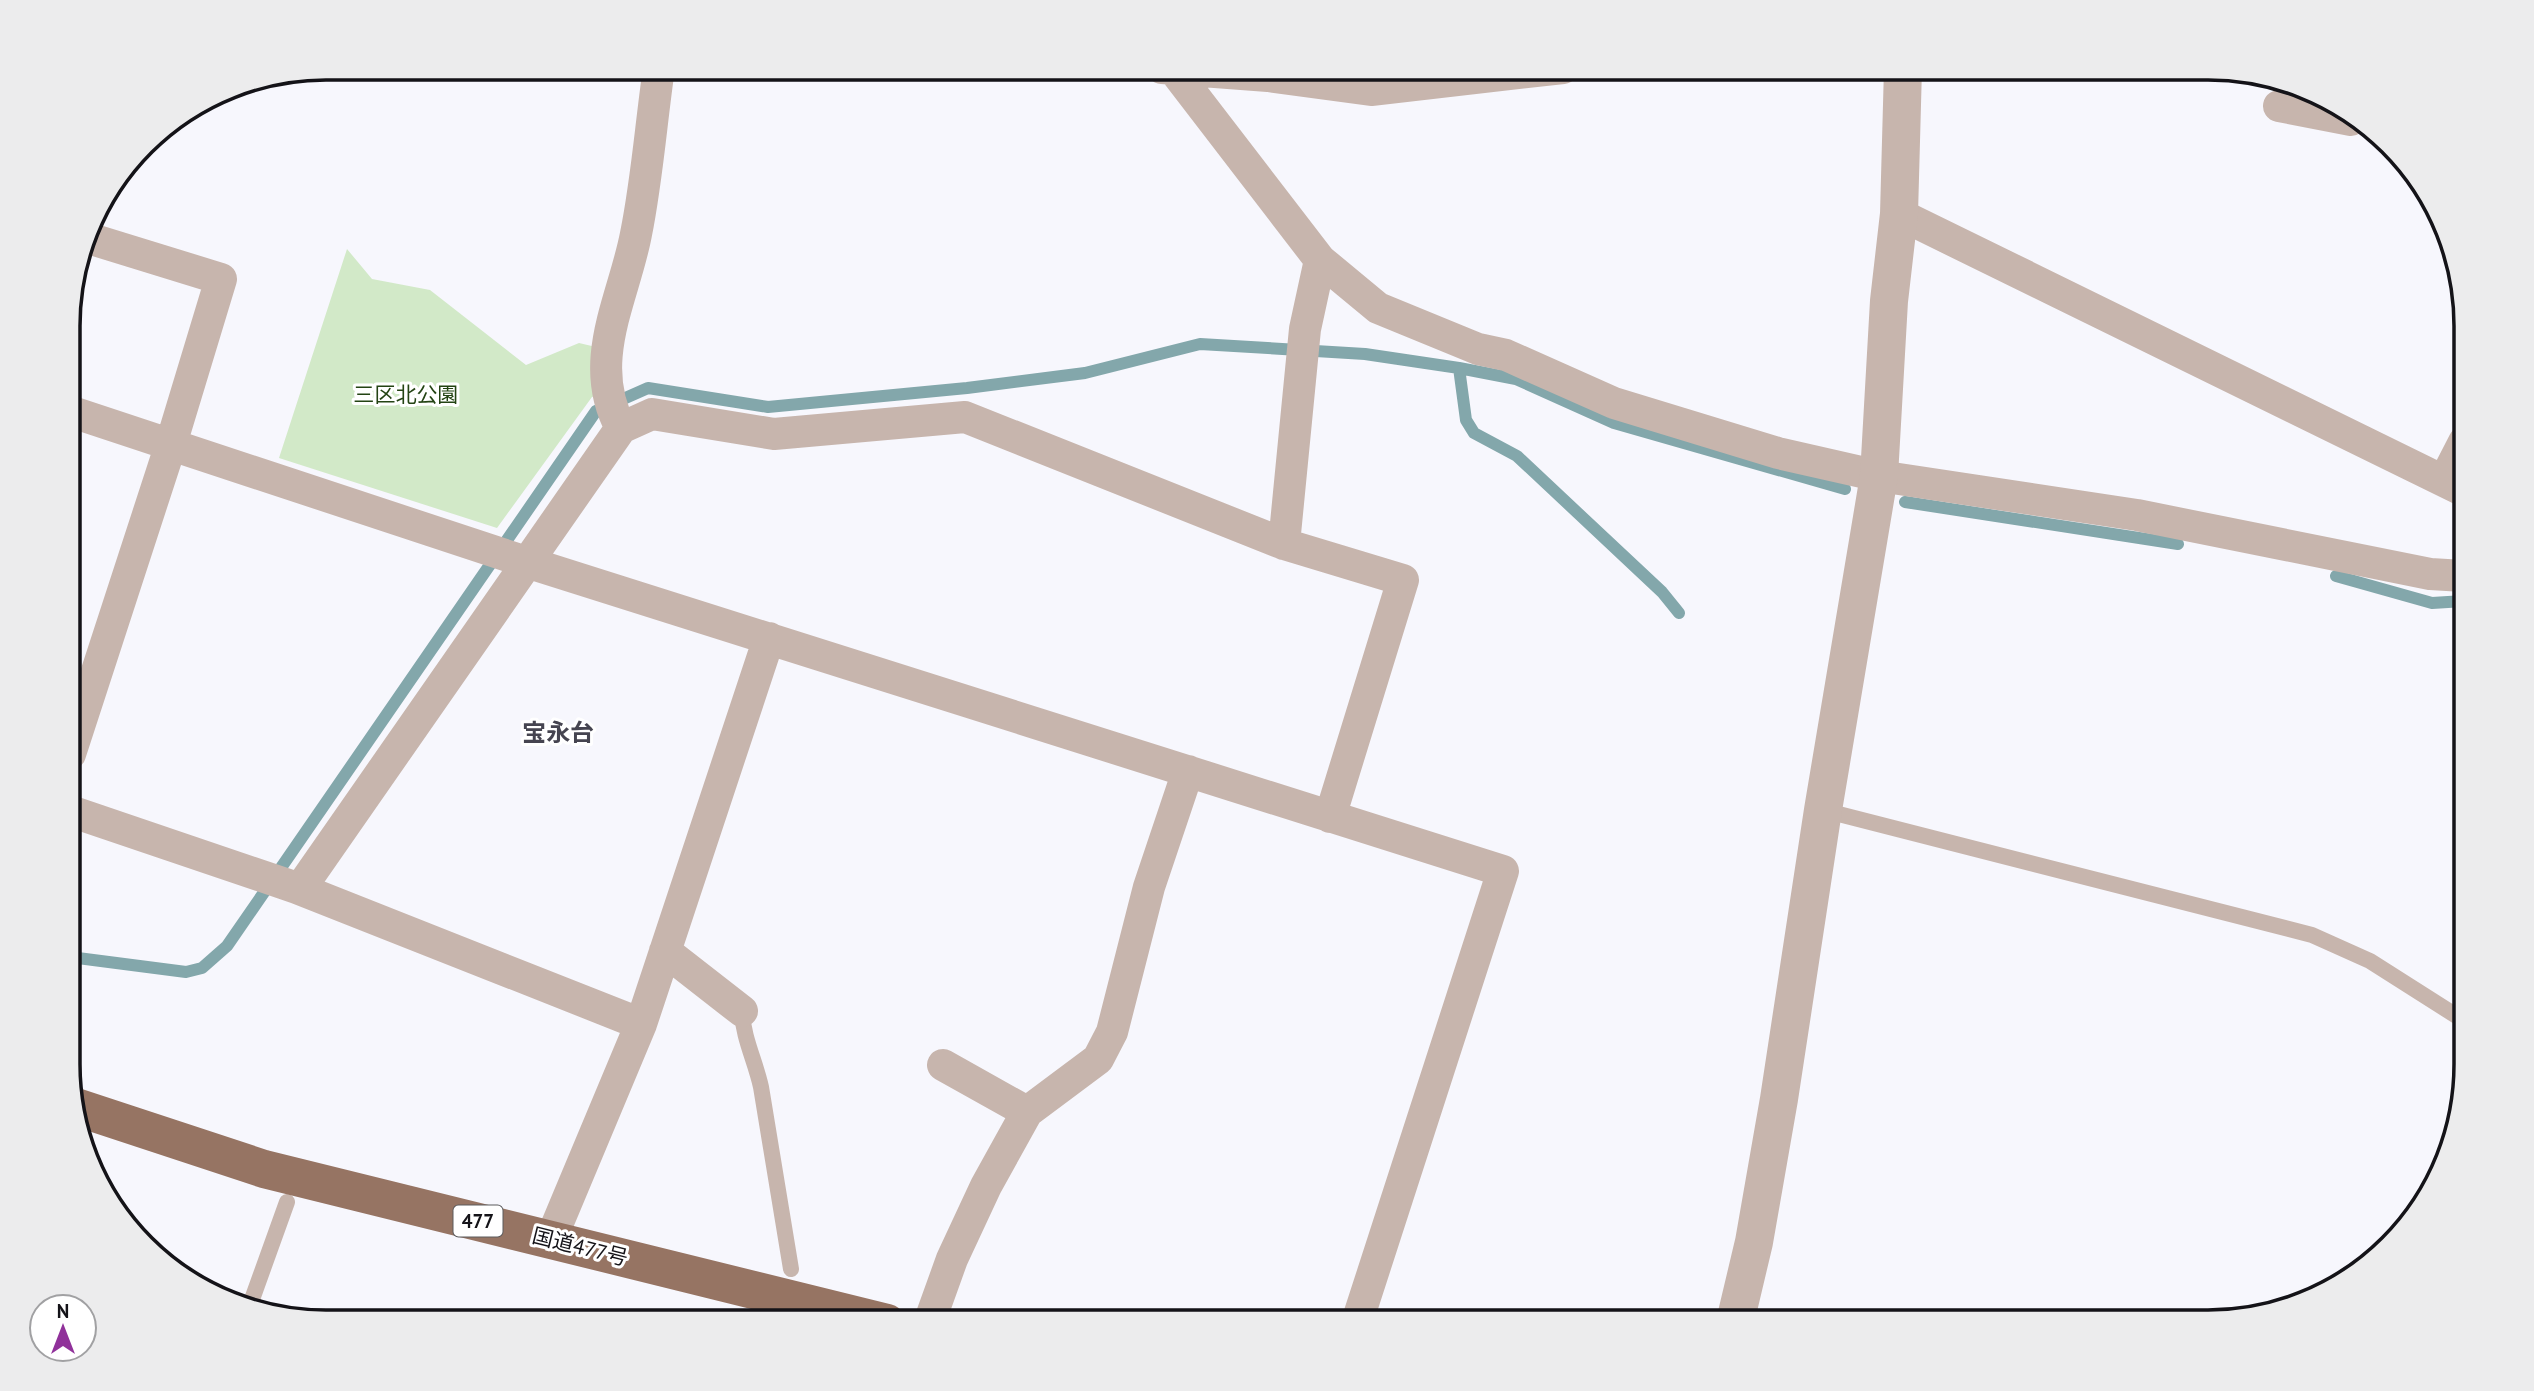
<svg xmlns="http://www.w3.org/2000/svg" width="2534" height="1391" font-family="'PT Sans','Noto Sans JP',sans-serif">
  <style>
    .green { fill: #d2e9c8 }
    .lines { fill: none; stroke-linecap: round; stroke-linejoin: round }
    .stream { stroke: #83a7ab; stroke-width: 12 }
    .service { stroke: #c7b5ad; stroke-width: 16 }
    .minor { stroke: #c7b5ad; stroke-width: 32 }
    .tertiary { stroke: #c7b5ad; stroke-width: 38 }
    .trunk { stroke: #967463; stroke-width: 38 }
    .labels { text-anchor: middle; stroke-width: 6; stroke-linejoin: round; paint-order: stroke }
    .shield { fill: #fff; stroke: #5a5a5d; stroke-width: 2 }
    .shield-label { font-size: 19px; font-weight: bold; fill: #141318 }
    .park-label { font-size: 21px; fill: #234313; stroke: #fff }
    .street-label { font-size: 21px; fill: #141318; stroke: #fff }
    .quarter-label { font-size: 24px; font-weight: bold; fill: #454450; stroke: #fff }
    .rim { fill: none; stroke: #141318; stroke-width: 3.5 }
  </style>
  <rect width="100%" height="100%" fill="#f7f7fd"/>
  <path class="green" d="M347 249 372 279 430 290 526 365 579 343 596 347 599 395 592 397 497 528 279 458Z"/>
  <g class="lines">
    <path class="stream" d="M1459 368 1516 379 1614 423 1845 489
      M1905 502 2178 544
      M2336 576 2432 603 2464 601
      M70 957 186 972 202 968 227 946 596 411 648 388 768 407 967 388 1085 373 1200 344 1365 354 1459 368 1466 420 1474 433 1517 456 1662 592 1679 613"/>
    <path class="service" d="M1823 810 2312 935 2370 961 2466 1022
      M742 1011C743 1038 755 1060 761 1087L791 1269
      M250 1305 287 1202"/>
    <path class="minor" d="M1162 68 1268 76 1371 90 1563 68
      M1174 70 1320 260 1378 308 1478 349 1506 355 1614 403 1778 453 1879 476 2137 515 2430 574 2464 576
      M2279 106 2351 120
      M1899 214 2464 491
      M69 411 523 561 1503 871 1357 1322
      M621 428C585 362 624 298 636 234 647 180 651 123 659 68
      M2444 481 2464 442
      M1284 544 1305 329 1320 260
      M70 754 171 444 221 279 88 238
      M70 811 297 888 641 1024 769 638
      M300 889 621 428 652 414 774 434 965 417 1284 544 1403 580 1330 817
      M665 951 742 1011
      M943 1065 1027 1112
      M551 1239 641 1024
      M929 1323 952 1259 986 1186 1027 1112 1098 1059 1112 1032 1149 887 1188 771"/>
    <path class="tertiary" d="M1735 1322 1754 1242 1779 1099 1823 810 1879 476 1889 301 1899 214 1903 68"/>
    <path class="trunk" d="M73 1106 264 1169 887 1323"/>
  </g>
  <g class="labels">
    <rect class="shield" x="453.5" y="1205.5" width="49" height="31" rx="5"/>
    <g class="shield-label">
      <text x="478" y="1228">477</text>
    </g>
    <g class="park-label">
      <text x="406" y="402">三区北公園</text>
    </g>
    <g class="street-label">
      <text transform="translate(580 1247) rotate(14)" y="7">国道477号</text>
    </g>
    <g class="quarter-label">
      <text x="558" y="741">宝永台</text>
    </g>
  </g>
  <path d="M0 0H2534V1391H0ZM326 80H2208A246 246 0 0 1 2454 326V1064A246 246 0 0 1 2208 1310H326A246 246 0 0 1 80 1064V326A246 246 0 0 1 326 80Z" fill="#ececed" fill-rule="evenodd"/>
  <path class="rim" d="M326 80H2208A246 246 0 0 1 2454 326V1064A246 246 0 0 1 2208 1310H326A246 246 0 0 1 80 1064V326A246 246 0 0 1 326 80Z"/>
  <g transform="translate(63 1328)"><circle r="33" fill="#ffffff" stroke="#a1a1a3" stroke-width="2"/>
  <path d="M0-5L12 26L0 18L-12 26Z" fill="#90319a"/>
  <text y="-10" font-size="19" font-weight="bold" text-anchor="middle" fill="#141318">N</text>
  </g>
</svg>
